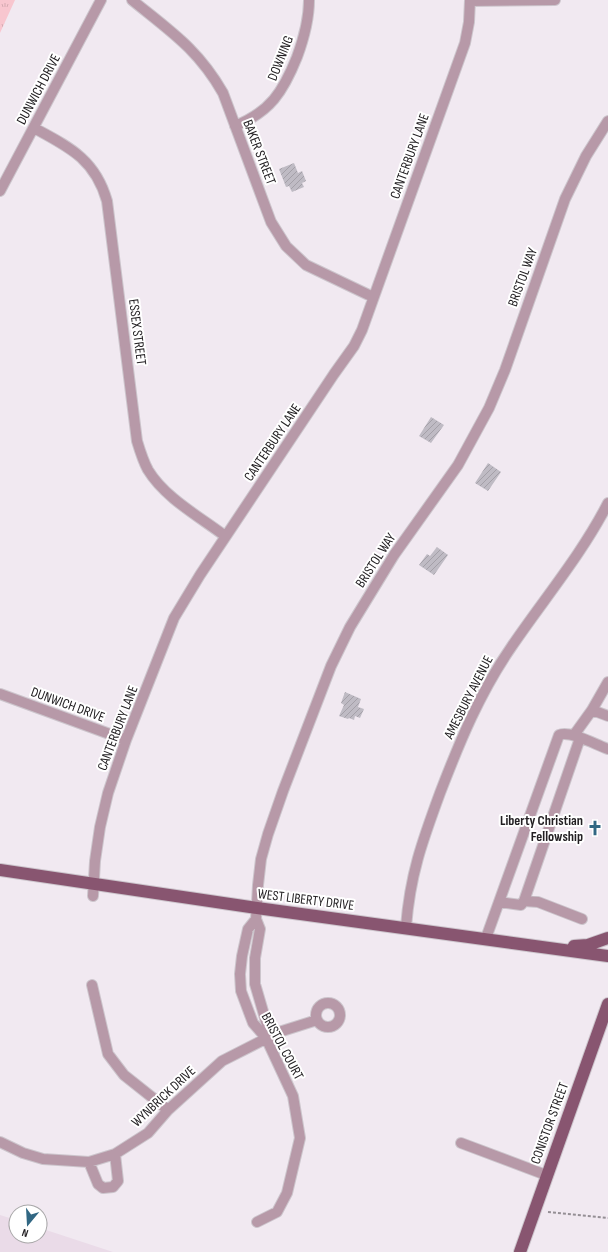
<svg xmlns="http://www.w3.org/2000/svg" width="608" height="1252" font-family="'Sofia Sans Condensed',sans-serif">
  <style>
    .built { fill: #eadbe8 }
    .park { fill: url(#park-tufts) }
    .building { fill: url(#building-hatch) }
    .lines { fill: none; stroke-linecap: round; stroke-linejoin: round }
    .minor-casing { stroke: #ccc5cc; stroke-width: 12 }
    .major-casing { stroke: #ccc5cc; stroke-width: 14 }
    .path { stroke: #958f95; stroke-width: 2; stroke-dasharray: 3 2; stroke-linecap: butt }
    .minor { stroke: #b799a8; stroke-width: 10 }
    .major { stroke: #885570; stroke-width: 12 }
    .labels { text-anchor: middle; stroke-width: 4; stroke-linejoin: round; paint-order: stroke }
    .street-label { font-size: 14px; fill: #232023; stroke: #fff }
    .poi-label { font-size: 14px; font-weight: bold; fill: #232023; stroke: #fff; text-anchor: end }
  </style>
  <defs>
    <pattern id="park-tufts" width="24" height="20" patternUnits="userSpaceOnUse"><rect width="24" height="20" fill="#f8c6cf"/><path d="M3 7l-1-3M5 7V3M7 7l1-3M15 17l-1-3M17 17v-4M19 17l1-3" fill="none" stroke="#d4aab1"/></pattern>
    <pattern id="building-hatch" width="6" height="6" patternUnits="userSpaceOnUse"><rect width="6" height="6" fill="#bfbbc4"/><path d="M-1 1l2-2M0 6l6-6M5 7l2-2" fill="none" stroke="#a4a0a8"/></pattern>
  </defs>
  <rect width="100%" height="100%" fill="#f1e9f1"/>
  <path class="built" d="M0 1215 16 1220V1236H40V1228L113 1252H0Z"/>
  <path class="park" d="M0 0H15L0 33Z"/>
  <path class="building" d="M294 163 298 173 302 171 306 181 302 183 304 187 292 192 289 186 286 187 279 169Z
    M431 417 444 425 431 443 419 436Z
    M488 463 501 472 488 491 475 483Z
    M437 547 448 555 434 575 419 565 427 554 430 556Z
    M345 692 361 699 358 707 364 709 360 718 355 716 354 720 349 718 348 719 339 716 344 705 341 703Z"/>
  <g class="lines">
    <defs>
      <path id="minor" d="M132 0C170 31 198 49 223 93L271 222 286 246 306 265 373 297
        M470 1 555 0
        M235 126C270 112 283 92 297 57 304 38 309 20 309 0
        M34 128C69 147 95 159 107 201L137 441C140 451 143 461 148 470 165 498 200 517 225 536
        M0 191 101 0
        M0 694 126 740
        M592 710 608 716
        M574 735 592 710 608 682
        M93 896 95 861 100 827 108 793 126 740 174 618 200 575 334 374 354 346 362 330 465 43 469 22 470 0
        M524 901 538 902 582 919
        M499 902 521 905 524 901 580 738
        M256 919 248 929 242 956 240 974 241 991 253 1023 266 1038 293 1096 300 1138 287 1193 277 1212 257 1222
        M406 927C410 875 422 842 440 793 460 741 480 692 512 646 544 599 582 554 608 503
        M486 938 559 735C570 730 596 745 608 749
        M92 985 108 1054 124 1075 168 1110
        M316 1015a12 12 0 1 1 24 0a12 12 0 1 1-24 0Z
        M266 1038 267 1025 255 984V958L260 929 256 919 258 885 261 859 268 834 283 791 331 666 350 627 394 555 458 465 489 408 505 370 565 199 586 156 608 121
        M0 1142 23 1153 43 1159 89 1162 115 1154 148 1133 168 1110 222 1061 279 1032 317 1020
        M461 1143 546 1175
        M89 1162 98 1184 103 1188 113 1187 118 1181 115 1154"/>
      <path id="major" d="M0 870 257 908 608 956
        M574 946 588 945 608 938
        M520 1252 608 1004"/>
    </defs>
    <use href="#minor" class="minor-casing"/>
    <use href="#major" class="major-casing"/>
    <path class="path" d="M548 1212 608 1218"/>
    <use href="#minor" class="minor"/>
    <use href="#major" class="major"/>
  </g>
  <defs>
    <symbol id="church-bare" viewBox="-9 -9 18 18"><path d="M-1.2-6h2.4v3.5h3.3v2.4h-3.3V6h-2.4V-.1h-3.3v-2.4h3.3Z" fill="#316783" stroke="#fff" stroke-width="2.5" paint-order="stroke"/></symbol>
  </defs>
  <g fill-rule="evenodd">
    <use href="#church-bare" x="584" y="817" width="22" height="22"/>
  </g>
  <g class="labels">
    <g class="street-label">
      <text transform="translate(280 58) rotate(-68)" y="5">DOWNING</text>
      <text transform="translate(38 89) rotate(-62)" y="5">DUNWICH DRIVE</text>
      <text transform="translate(260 152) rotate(69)" y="5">BAKER STREET</text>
      <text transform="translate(409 156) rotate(-70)" y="5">CANTERBURY LANE</text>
      <text transform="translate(522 277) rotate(-70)" y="5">BRISTOL WAY</text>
      <text transform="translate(138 332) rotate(83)" y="5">ESSEX STREET</text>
      <text transform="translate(272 442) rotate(-56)" y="5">CANTERBURY LANE</text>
      <text transform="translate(375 560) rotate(-57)" y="5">BRISTOL WAY</text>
      <text transform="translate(468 697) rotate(-63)" y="5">AMESBURY AVENUE</text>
      <text transform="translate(68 704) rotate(20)" y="5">DUNWICH DRIVE</text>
      <text transform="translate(117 728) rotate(-69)" y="5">CANTERBURY LANE</text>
      <text transform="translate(306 899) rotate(7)" y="5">WEST LIBERTY DRIVE</text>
      <text transform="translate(283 1046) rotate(62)" y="5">BRISTOL COURT</text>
      <text transform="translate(163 1096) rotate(-43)" y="5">WYNBRICK DRIVE</text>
      <text transform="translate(549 1123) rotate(-70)" y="5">CONISTOR STREET</text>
    </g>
    <g class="poi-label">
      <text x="583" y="825">Liberty Christian<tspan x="583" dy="16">Fellowship</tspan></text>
    </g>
  </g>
  <g transform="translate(28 1224) rotate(198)"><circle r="19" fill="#ffffff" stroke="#a7a6a7"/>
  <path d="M0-3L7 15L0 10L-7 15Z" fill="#316783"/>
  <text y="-6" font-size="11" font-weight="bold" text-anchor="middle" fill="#232023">N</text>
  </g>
</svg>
